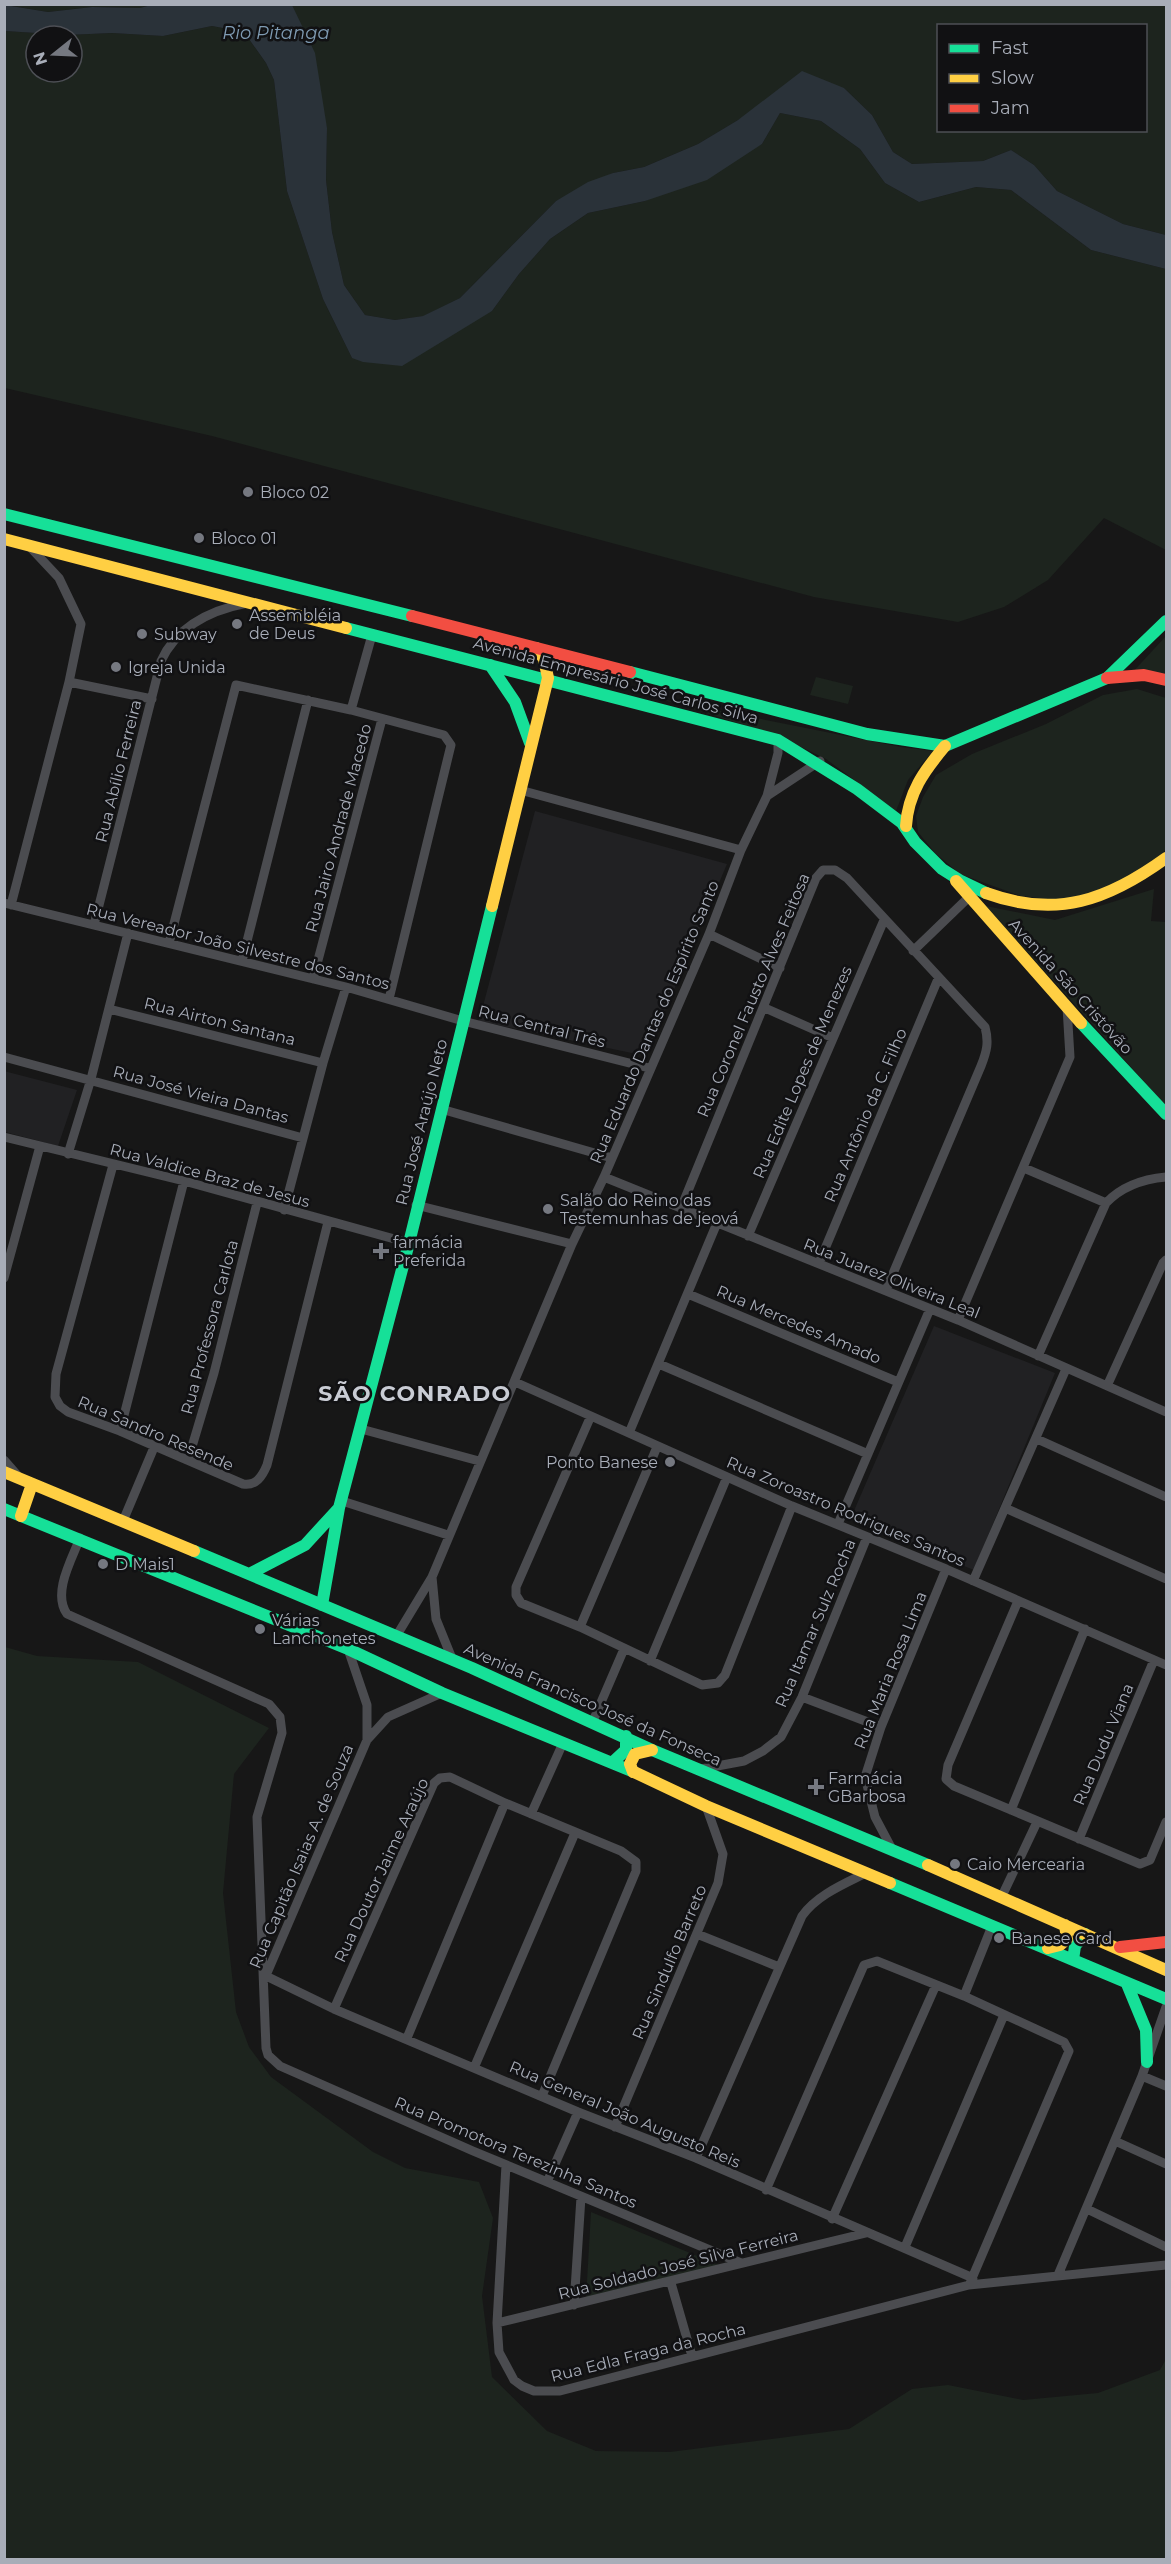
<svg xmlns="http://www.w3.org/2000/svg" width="1171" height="2564" font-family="Montserrat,sans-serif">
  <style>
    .built { fill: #212123 }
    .green { fill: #1d241e; fill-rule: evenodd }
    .water { fill: #2a3239 }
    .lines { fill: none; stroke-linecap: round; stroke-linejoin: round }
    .street { stroke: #4b4c50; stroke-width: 9 }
    .fast { stroke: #16e098; stroke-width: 12 }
    .slow { stroke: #ffcf43; stroke-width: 12 }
    .jam { stroke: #f24e42; stroke-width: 12 }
    .poi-dot { fill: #757880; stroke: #111113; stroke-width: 2 }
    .labels { text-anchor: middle; stroke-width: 5; stroke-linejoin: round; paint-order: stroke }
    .poi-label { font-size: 16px; fill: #a8adb8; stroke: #111113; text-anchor: start }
    .street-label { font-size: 16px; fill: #a8adb8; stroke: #111113 }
    .water-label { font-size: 18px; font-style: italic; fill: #7f9bb3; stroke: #111113 }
    .district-label { font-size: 22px; font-weight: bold; letter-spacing: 1.5px; fill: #c9ccd4; stroke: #111113 }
  </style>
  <rect width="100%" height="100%" fill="#171717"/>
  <path class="built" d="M535 811 727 864 646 1056 479 1021Z
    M4 1071 77 1090 58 1146 5 1132Z
    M934 1326 1055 1373 974 1570 850 1520Z"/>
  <path class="green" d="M5 5H4H151L140 8 92 7 48 12Z
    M292 5H1166V235L1123 224 1057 191 1034 165 1011 150 983 161 912 164 893 152 872 115 844 88 738 120 698 144 644 167 613 173 556 201 460 298 424 316 395 320 365 315 344 285 332 232 326 180 327 128ZM938 26H1146V130H938Z
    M212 26 244 32 266 63 274 80 287 191 323 299 352 358 492 311 519 274 550 239 588 213 645 201 762 144 780 113 821 121 860 149 885 183 919 202 976 187 1011 190 1091 250 1166 269V550L1104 518 1048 580 1004 607 958 622 814 597 212 436 5 388V31L67 35 112 33 163 36ZM36 36H72V72H36Z
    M1166 636V679L1130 675Z
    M816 677 853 686 848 704 810 695Z
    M1137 689 1166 698V849L1158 859 1123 885 1087 898 1056 900 1021 896 960 874 935 853 918 832 916 816 923 797 936 775 972 754 1046 724 1103 695Z
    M661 699 901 747 933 751 908 780 896 811 826 759 776 735Z
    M1154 889 1151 921 1166 922V1106L986 906 1055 920Z
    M5 1647 37 1656 138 1662 269 1728 234 1774 223 1893 236 2012 249 2047 271 2077 373 2152 405 2168 479 2182 493 2218 482 2296 492 2377 547 2431 596 2451 670 2452 849 2429 912 2389 948 2385 1023 2400 1098 2393 1160 2370 1166 2359V2559H5Z
    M591 2212 724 2267 586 2299Z"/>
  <path class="water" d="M151 5H292L315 53 327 128 326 180 332 232 344 285 365 315 395 320 423 316 460 298 556 201 588 182 613 173 644 167 698 144 738 120 802 71 844 88 872 115 893 152 912 164 983 161 1011 150 1034 165 1057 191 1123 224 1166 235V269L1091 250 1011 190 976 187 919 202 885 183 860 149 821 121 780 113 762 144 707 180 645 201 588 213 550 239 519 274 492 311 402 366 363 362 352 358 323 299 287 191 274 80 266 63 244 32 212 26 163 36 112 33 67 35 5 31V5L48 12 92 7 140 8Z"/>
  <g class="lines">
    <path class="street" d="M69 682 152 699
      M351 710 372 635
      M520 790 741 850
      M767 796 820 761
      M4 903 346 987 463 1021 649 1068
      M11 905 69 682 81 624 59 578 29 546
      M94 925 161 661C177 626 211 610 247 603
      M709 934 780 968
      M169 943 236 685 351 710 444 735 451 745 389 999
      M913 951 969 897
      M242 961 308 700
      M313 979 382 719
      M765 1008 833 1038
      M109 1009 323 1063
      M4 1057 303 1138
      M441 1109 612 1158
      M4 1137 184 1181 409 1243
      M68 1154 91 1079 128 933
      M113 1165 56 1374 55 1397 60 1406 68 1412 120 1431 243 1484C256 1486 262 1477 267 1465L328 1222
      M1024 1168 1106 1203
      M604 1177 958 1320 1166 1412
      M416 1205 572 1244
      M681 1208 816 878 823 870H835L847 878 985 1027C989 1042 987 1051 981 1066L886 1290
      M284 1210 323 1063 346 987
      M748 1236 884 920
      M819 1263 938 979
      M4 1278 40 1146
      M688 1294 898 1382
      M958 1320 1070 1057 1067 1007
      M1038 1356 1106 1203C1122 1186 1144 1179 1166 1177
      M659 1364 868 1454
      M515 1382 792 1506 946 1569 1166 1665
      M1107 1386 1163 1263 1166 1260
      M590 1418 516 1587V1595L521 1603 580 1627 702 1685 718 1683 725 1675 792 1506
      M361 1429 479 1461
      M120 1431 184 1181
      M629 1433 717 1223
      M1037 1439 1166 1497
      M4 1460 18 1476
      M188 1460 214 1373 257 1203
      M342 1501 448 1535
      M1005 1508 1166 1579
      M123 1521 155 1445
      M838 1524 930 1309
      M80 1538C72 1559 52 1593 67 1614L269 1704 280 1717 282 1733 257 1817 266 2048 268 2055 280 2066 473 2151 741 2263
      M973 1581 1066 1369
      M1018 1601 948 1765 946 1779 954 1786 1140 1864 1150 1860 1166 1822
      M580 1627 657 1447
      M397 1635 432 1577
      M348 1649 367 1705V1740
      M453 1661 436 1619 432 1577 572 1244 604 1177 709 934 741 850 767 796 778 753V740
      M650 1661 727 1477
      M802 1697 881 1727
      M593 1721 624 1649
      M701 1769 744 1761 763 1751 781 1737 802 1697 867 1537
      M1011 1810 1085 1629
      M531 1814 563 1743
      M1079 1839 1154 1660
      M892 1849 875 1817 865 1777 881 1727 946 1569
      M1002 1896 1037 1822
      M697 1934 779 1967
      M266 1976 334 2009 578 2112 696 2158 973 2278
      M264 1980 367 1740 388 1717 442 1693
      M964 1996 992 1926
      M334 2009 434 1783 440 1778 450 1777 505 1803 621 1851 636 1862V1871L542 2096
      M407 2038 505 1803
      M474 2068 575 1833
      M1142 2076 1166 2086
      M615 2127 718 1883 723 1854 706 1806
      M1115 2141 1166 2164
      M696 2158 802 1916C817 1895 844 1884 866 1873
      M506 2165 497 2323 499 2352 514 2380 522 2386 534 2391H560L969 2285 1166 2265
      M547 2182 578 2112
      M766 2190 864 1965 877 1961 964 1996 1064 2042 1069 2051 970 2283
      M1087 2209 1166 2247
      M832 2219 936 1985
      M905 2247 1004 2015
      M1058 2275 1142 2076 1166 2007
      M671 2283 692 2356
      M574 2305 581 2197
      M497 2323 866 2233"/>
    <path class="fast" d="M4 514 412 616
      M346 628 778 740 857 789 902 823 915 842 942 869 961 881 986 893
      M490 665 515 702 530 743
      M630 672 867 734 945 746 1107 678 1166 621
      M1081 1023 1166 1114
      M4 1509 348 1649 442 1693 634 1772
      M194 1551 472 1668 652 1750 928 1865
      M251 1573 305 1545 338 1509
      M322 1605 339 1508 409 1243 492 906
      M613 1762 626 1750V1736
      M890 1883 1166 1999
      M1073 1960 1075 1946 1085 1934
      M1127 1984 1146 2030 1147 2062"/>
    <path class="slow" d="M4 539 346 628
      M906 826C908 793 924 771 945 746
      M956 881 1081 1023
      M986 893C1057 919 1108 900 1166 858
      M492 906 548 678 544 659 536 648
      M4 1472 194 1551
      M21 1516 32 1484
      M633 1772 630 1764 635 1754 652 1750
      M634 1772 706 1806 890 1883
      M928 1865 1166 1970
      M1048 1948 1060 1945 1067 1939 1065 1925"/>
    <path class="jam" d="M412 616 630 672
      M1107 678 1144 675 1166 680
      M1120 1947 1166 1942"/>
  </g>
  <g class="poi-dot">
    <circle cx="248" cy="492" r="6"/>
    <circle cx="199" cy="538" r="6"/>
    <circle cx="237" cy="624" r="6"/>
    <circle cx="142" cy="634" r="6"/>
    <circle cx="116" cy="667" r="6"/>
    <circle cx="548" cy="1209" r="6"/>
    <path d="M378 1242h6v6h6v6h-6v6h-6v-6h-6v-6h6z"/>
    <circle cx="670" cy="1462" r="6"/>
    <circle cx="103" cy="1564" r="6"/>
    <circle cx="260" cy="1629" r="6"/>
    <path d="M813 1778h6v6h6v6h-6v6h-6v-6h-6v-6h6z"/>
    <circle cx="955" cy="1864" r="6"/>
    <circle cx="999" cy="1938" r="6"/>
  </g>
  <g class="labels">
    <g class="poi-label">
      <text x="260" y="498">Bloco 02</text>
      <text x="211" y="544">Bloco 01</text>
      <text x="249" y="621">Assembléia<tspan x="249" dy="18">de Deus</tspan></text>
      <text x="154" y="640">Subway</text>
      <text x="128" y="673">Igreja Unida</text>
      <text x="560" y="1206">Salão do Reino das<tspan x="560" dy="18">Testemunhas de jeová</tspan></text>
      <text x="393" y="1248">farmácia<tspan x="393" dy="18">Preferida</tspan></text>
      <text x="658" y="1468" text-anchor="end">Ponto Banese</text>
      <text x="115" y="1570">D Mais1</text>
      <text x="272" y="1626">Várias<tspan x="272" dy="18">Lanchonetes</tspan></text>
      <text x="828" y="1784">Farmácia<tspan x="828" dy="18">GBarbosa</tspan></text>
      <text x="967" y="1870">Caio Mercearia</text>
      <text x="1011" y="1944">Banese Card</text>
    </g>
    <g class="street-label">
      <text transform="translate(616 680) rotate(15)" y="6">Avenida Empresário José Carlos Silva</text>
      <text transform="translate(118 771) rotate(-76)" y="6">Rua Abílio Ferreira</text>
      <text transform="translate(338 828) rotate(-75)" y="6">Rua Jairo Andrade Macedo</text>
      <text transform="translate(238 946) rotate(14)" y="6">Rua Vereador João Silvestre dos Santos</text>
      <text transform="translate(1071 986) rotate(48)" y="6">Avenida São Cristóvão</text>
      <text transform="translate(753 995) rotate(-67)" y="6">Rua Coronel Fausto Alves Feitosa</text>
      <text transform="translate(220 1021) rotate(14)" y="6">Rua Airton Santana</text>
      <text transform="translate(654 1022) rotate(-67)" y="6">Rua Eduardo Dantas do Espírito Santo</text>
      <text transform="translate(542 1026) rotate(14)" y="6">Rua Central Três</text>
      <text transform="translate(802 1072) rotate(-67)" y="6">Rua Edite Lopes de Menezes</text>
      <text transform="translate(201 1094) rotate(15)" y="6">Rua José Vieira Dantas</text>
      <text transform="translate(865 1115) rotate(-67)" y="6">Rua Antônio da C. Filho</text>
      <text transform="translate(421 1122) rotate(-76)" y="6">Rua José Araújo Neto</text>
      <text transform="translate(210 1175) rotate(15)" y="6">Rua Valdice Braz de Jesus</text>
      <text transform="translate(892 1278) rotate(22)" y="6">Rua Juarez Oliveira Leal</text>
      <text transform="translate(799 1324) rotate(23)" y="6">Rua Mercedes Amado</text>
      <text transform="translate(209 1327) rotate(-75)" y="6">Rua Professora Carlota</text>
      <text transform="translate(156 1433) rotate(23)" y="6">Rua Sandro Resende</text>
      <text transform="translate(846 1511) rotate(23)" y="6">Rua Zoroastro Rodrigues Santos</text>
      <text transform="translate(815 1623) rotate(-67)" y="6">Rua Itamar Sulz Rocha</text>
      <text transform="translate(890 1670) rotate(-68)" y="6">Rua Maria Rosa Lima</text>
      <text transform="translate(593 1704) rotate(24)" y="6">Avenida Francisco José da Fonseca</text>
      <text transform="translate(1103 1744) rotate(-67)" y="6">Rua Dudu Viana</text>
      <text transform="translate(301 1856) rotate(-67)" y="6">Rua Capitão Isaias A. de Souza</text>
      <text transform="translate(381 1870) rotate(-65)" y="6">Rua Doutor Jaime Araújo</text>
      <text transform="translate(669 1962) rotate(-67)" y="6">Rua Sindulfo Barreto</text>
      <text transform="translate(625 2114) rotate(23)" y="6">Rua General João Augusto Reis</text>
      <text transform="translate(516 2152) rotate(23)" y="6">Rua Promotora Terezinha Santos</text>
      <text transform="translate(678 2264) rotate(-14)" y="6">Rua Soldado José Silva Ferreira</text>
      <text transform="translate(648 2352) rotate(-14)" y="6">Rua Edla Fraga da Rocha</text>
    </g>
    <g class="water-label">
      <text x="276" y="39">Rio Pitanga</text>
    </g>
    <g class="district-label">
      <text x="415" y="1401">SÃO CONRADO</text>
    </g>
  </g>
  <rect width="1171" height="2564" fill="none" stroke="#a8adb8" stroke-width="12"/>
  <rect x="937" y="24" width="210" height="108" fill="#111113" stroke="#4d4f55" stroke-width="1.5"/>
  <rect x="949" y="44" width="30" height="9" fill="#16e098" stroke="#4d4f55" stroke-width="1.5"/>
  <text x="991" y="54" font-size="18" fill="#a8adb8">Fast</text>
  <rect x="949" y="74" width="30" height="9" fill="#ffcf43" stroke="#4d4f55" stroke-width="1.5"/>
  <text x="991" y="84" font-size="18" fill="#a8adb8">Slow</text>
  <rect x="949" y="104" width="30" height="9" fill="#f24e42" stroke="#4d4f55" stroke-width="1.5"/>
  <text x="991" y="114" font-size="18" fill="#a8adb8">Jam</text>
  <g transform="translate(54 54) rotate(252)"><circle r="28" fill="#111113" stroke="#4d4f55" stroke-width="1.5"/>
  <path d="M0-4.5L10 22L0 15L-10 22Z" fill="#757880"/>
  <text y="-9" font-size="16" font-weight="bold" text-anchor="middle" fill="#a8adb8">N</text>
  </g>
</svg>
